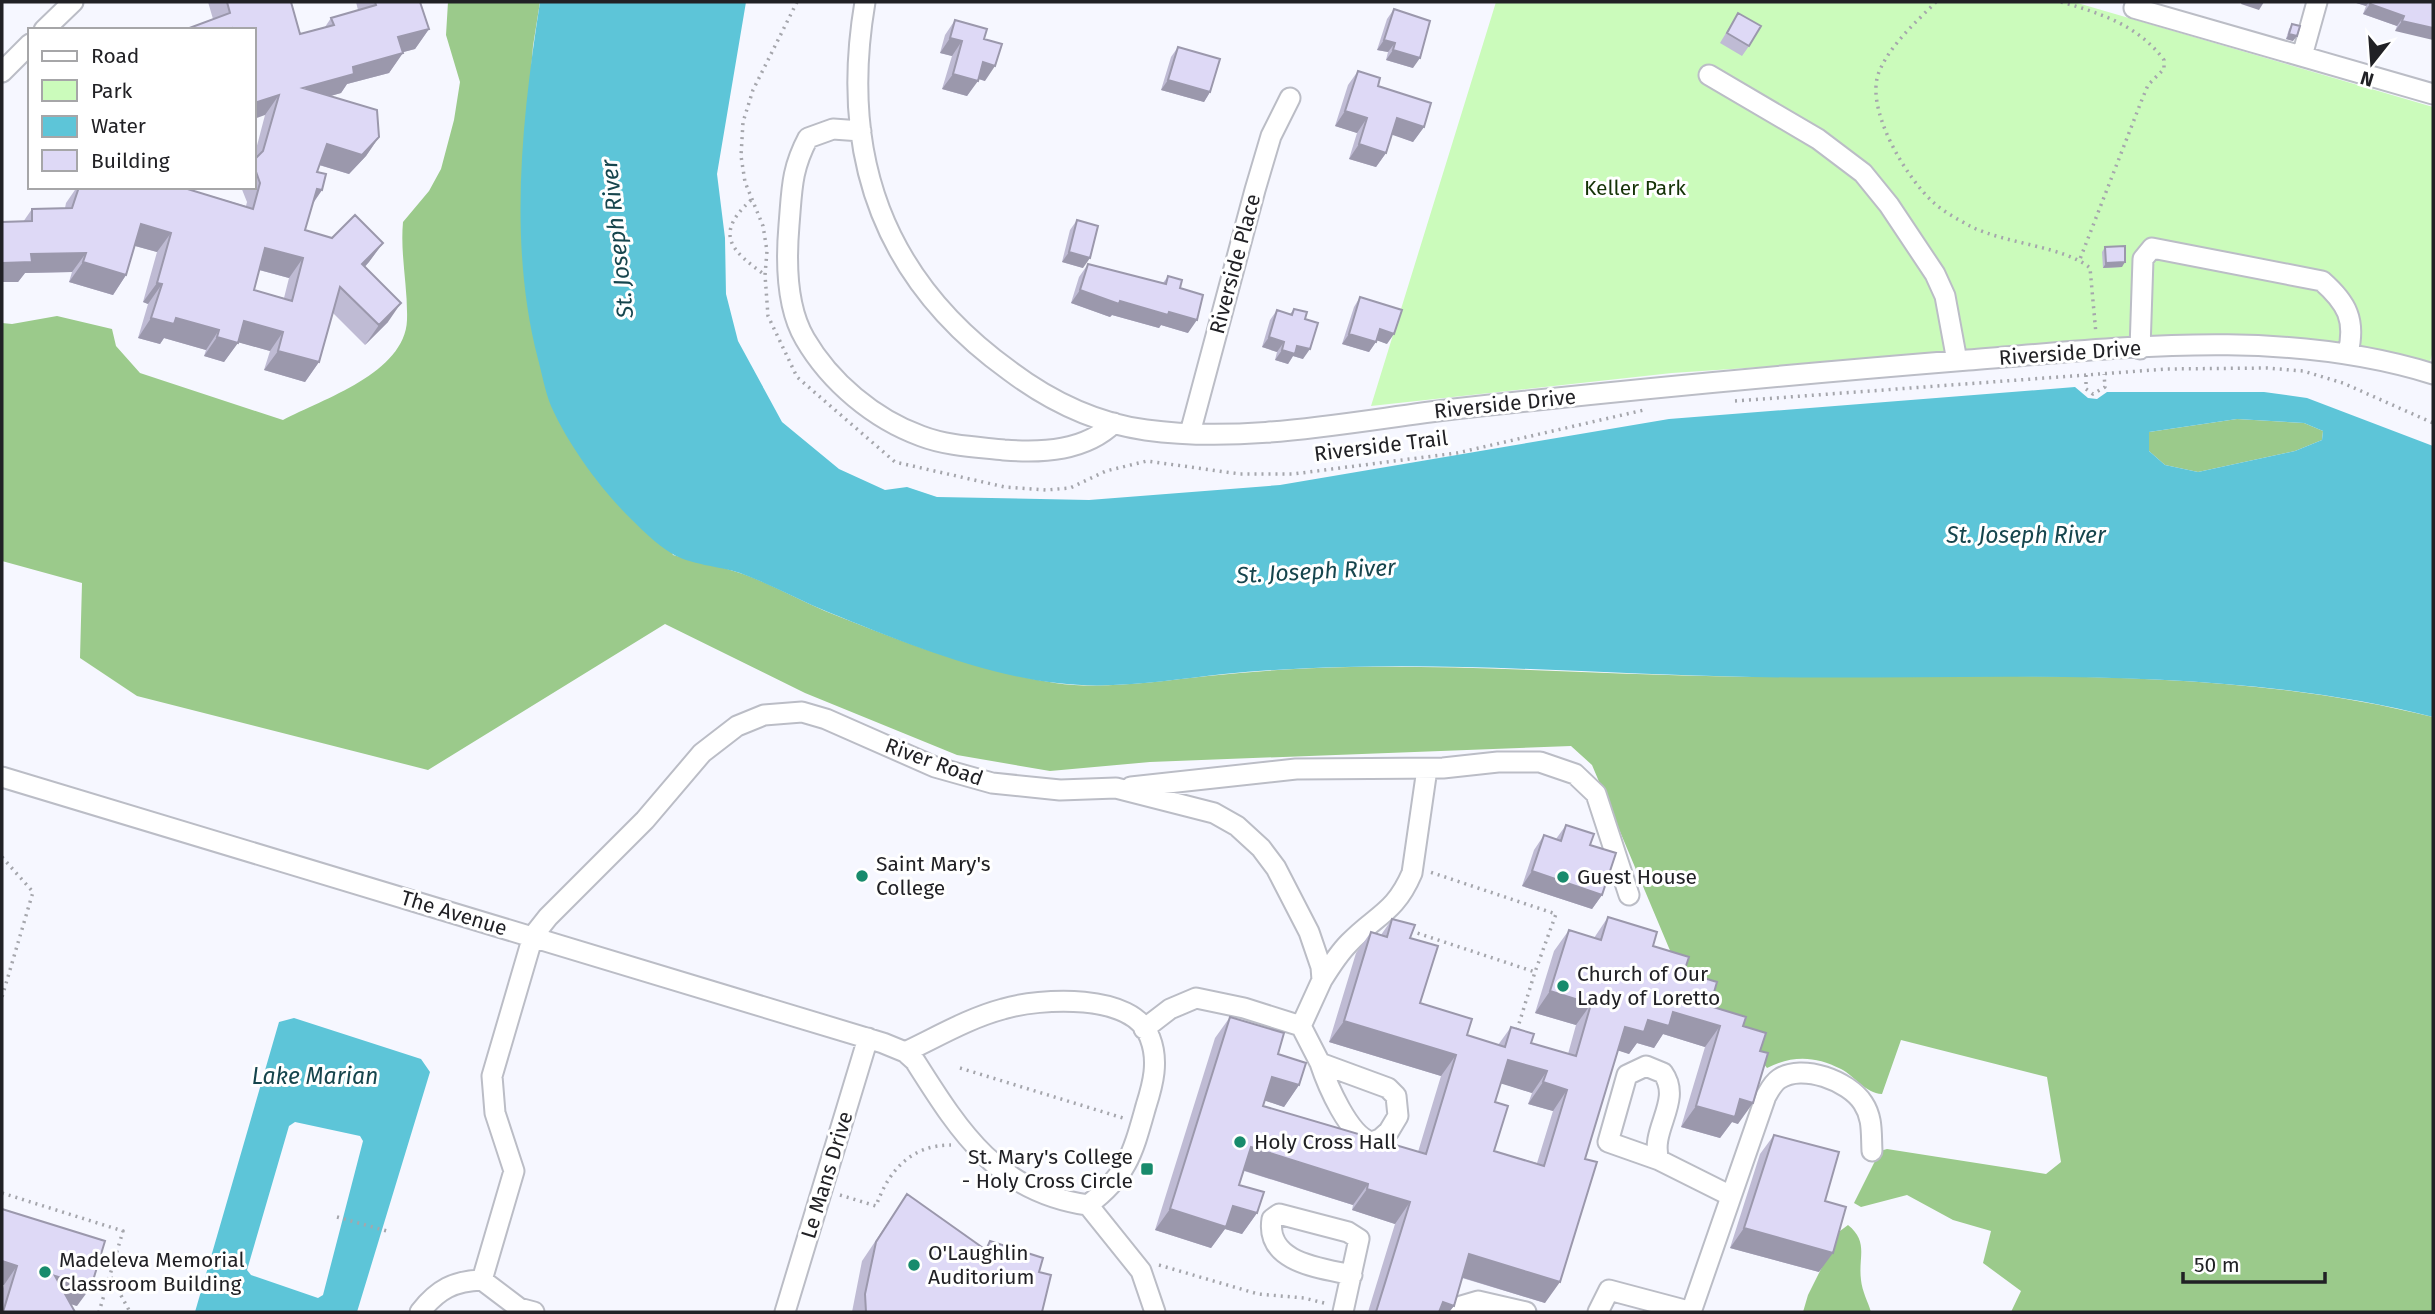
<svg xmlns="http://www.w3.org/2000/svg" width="2435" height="1314" font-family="'Fira Sans',sans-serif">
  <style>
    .green { fill: #cbfbbb }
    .forest { fill: #9bca8b }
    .water { fill: #5dc5d8; fill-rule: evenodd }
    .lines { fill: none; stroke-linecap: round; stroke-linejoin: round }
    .minor-casing { stroke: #bbbdc6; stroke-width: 23 }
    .path { stroke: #a5a6ac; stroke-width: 3.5; stroke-dasharray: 2 5; stroke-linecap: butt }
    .minor { stroke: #fff; stroke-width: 19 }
    .wall { fill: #bfbbd4; fill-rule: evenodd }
    .shaded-wall { fill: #9b98ac }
    .building { fill: #ded9f6; stroke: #9b98ac; stroke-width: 2; fill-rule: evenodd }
    .poi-dot { fill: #188b6c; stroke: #fff; stroke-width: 2.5 }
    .labels { text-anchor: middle; stroke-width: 6; stroke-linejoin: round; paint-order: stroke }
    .park-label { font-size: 21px; fill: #153307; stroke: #fff }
    .street-label { font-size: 21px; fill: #212125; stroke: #fff }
    .poi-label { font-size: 21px; fill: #212125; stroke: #fff; text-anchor: start }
    .water-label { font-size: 23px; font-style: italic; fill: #16454d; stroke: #fff }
  </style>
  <rect width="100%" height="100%" fill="#f6f7ff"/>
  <path class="green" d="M1496 2H2074L2433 107V351L2430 362C2366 347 2306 337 2240 335L1672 373 1371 406Z"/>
  <path class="forest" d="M448 2H540L533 46 521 200 673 555C696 561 720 566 743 574 771 584 797 599 825 611 898 640 977 671 1055 683 1102 690 1160 681 1208 676 1255 671 1303 668 1351 667 1495 665 1638 677 1781 677 1998 678 2221 664 2433 717V1312H2011L2021 1291 1983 1263 1991 1231 1953 1220 1907 1195 1861 1207 1854 1203 1880 1151 1887 1149 2046 1174 2061 1162 2047 1077 1901 1040 1882 1094C1865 1093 1856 1077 1841 1069 1815 1056 1793 1055 1767 1068L1740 1033 1710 1024 1715 995 1682 979 1592 765 1571 746 1150 762 1050 771 957 755 805 693 665 624 428 770 137 696 80 658 82 583 2 561V323L12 324 57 316 112 329 116 346 140 373 283 420C323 399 405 373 407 320 408 287 400 255 403 222L429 191 441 169 454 120 460 82 446 35Z
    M2237 419 2304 423 2323 431 2322 440 2295 451 2198 472 2165 465 2149 451V432Z
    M1848 1225C1869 1242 1858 1257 1861 1280 1862 1291 1868 1302 1871 1312H1803L1808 1295 1840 1231Z"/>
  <path class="water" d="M540 2H746L717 174 725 238 726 294 738 341 782 422 839 469 885 490 907 487 937 497 1089 500 1280 485 1669 419 2075 387 2088 398 2097 399 2107 392H2264L2307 398 2433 446V717C2211 661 1979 681 1752 677 1616 675 1480 663 1344 667 1304 668 1264 670 1224 674 1170 680 1111 690 1057 683 979 674 900 641 828 612 799 600 770 584 740 573 719 566 690 565 671 553 656 544 639 527 626 514 597 484 568 444 551 406 545 391 542 374 538 359 508 244 522 118 540 2ZM2237 419 2304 423 2323 431 2322 440 2295 451 2198 472 2165 465 2149 451V432Z
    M294 1018 421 1059 430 1072 357 1312H195L279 1022ZM295 1122 360 1136 363 1141 323 1295 318 1298 251 1275 247 1270 289 1126Z"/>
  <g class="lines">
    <defs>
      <path id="minor" d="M865 2C839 155 882 279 1010 371 1050 401 1096 423 1146 430 1248 444 1353 421 1454 409 1625 390 1796 374 1968 360 2122 348 2282 327 2433 374
        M2136 2 2134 8 2433 94
        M44 30 73 2
        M2302 56 2317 2
        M2 72 30 44
        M1709 75 1818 139 1863 173 1889 205 1935 274 1945 296 1957 361
        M861 131 833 129 808 138C791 170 792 190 789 225 786 260 786 307 805 339 830 382 874 419 921 436 947 446 977 447 1004 450 1043 453 1085 451 1114 423
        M2140 349 2143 259 2152 248 2322 281C2347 303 2356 320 2348 353
        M1190 433 1255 190 1271 136 1290 98
        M2 777 883 1043 905 1052 915 1061C960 1132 997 1192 1088 1205 1128 1175 1133 1152 1146 1106 1153 1084 1159 1061 1150 1038 1134 992 1039 998 1003 1009 969 1018 937 1037 905 1052
        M1131 787 1296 769 1443 768 1498 762H1540L1575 774 1596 794 1629 895
        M1322 980C1330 967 1338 954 1349 943 1376 915 1395 913 1412 873L1427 769
        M1144 1029 1170 1009 1196 998 1244 1008 1301 1026 1320 1063
        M1320 1063 1388 1088 1396 1096 1398 1116 1389 1131 1380 1139 1372 1142C1349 1137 1327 1084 1320 1063Z
        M1646 1066 1663 1073C1683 1101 1649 1130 1659 1160L1608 1142 1627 1075Z
        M1659 1160 1731 1196
        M1088 1205 1141 1271 1155 1312
        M420 1312C438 1289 454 1281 482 1280
        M534 1312 519 1308 482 1280 514 1171 495 1113 492 1076 533 936 548 917 645 820 702 753 737 726 764 715 802 712 826 719 935 767 992 783 1060 790 1116 788 1214 813 1237 826 1261 848 1276 868 1309 932 1321 967 1322 980 1301 1026
        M785 1312 868 1038
        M1343 1312 1359 1239 1348 1232 1279 1214 1272 1219C1265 1263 1321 1268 1352 1275
        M1458 1312 1461 1306 1478 1301 1526 1312
        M1598 1312 1609 1290 1692 1312
        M1691 1312 1766 1096C1769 1091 1773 1083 1779 1079 1802 1063 1849 1081 1863 1103 1873 1118 1871 1133 1872 1151"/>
    </defs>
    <use href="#minor" class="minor-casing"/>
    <path class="path" d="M797 2 753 90 743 122 741 156 745 182 763 226 767 251 765 275 768 316 797 377 895 462 1005 487 1046 490 1070 488 1106 471 1147 461 1240 474H1293L1457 453 1644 410
      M1936 2C1916 22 1890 45 1879 72 1864 109 1907 179 1934 203 1944 212 1959 220 1970 226 2005 244 2064 246 2090 268L2096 334
      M2061 2C2101 13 2139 26 2164 60V69L2148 85 2141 102 2080 259
      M751 200C713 235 732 251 765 275
      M2086 375V389L2093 394 2105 387 2104 374
      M1735 401 2167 369 2267 368 2303 371 2343 383 2433 423
      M2 857 33 892 2 997
      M1411 931 1535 972 1556 914 1430 872
      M1517 1030 1535 972
      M960 1068 1123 1118
      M2 1193 123 1231 99 1312
      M840 1195 876 1206C889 1170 911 1145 951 1145
      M337 1217 387 1231
      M1159 1265 1258 1294 1304 1298 1328 1304
      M111 1277 130 1312"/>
    <use href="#minor" class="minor"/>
  </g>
  <path class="wall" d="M208 2H291L300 34 325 27 331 18 358 10 356 2H420L429 29 415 49 403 52 389 73 347 84 341 93 330 96 379 137 366 156 349 174 319 165 317 172 322 190 312 205 305 230 332 238 383 243 365 267 388 322 365 345 333 313 319 362 305 382 264 370 270 351 238 342 224 362 204 356 206 350 164 338 160 344 138 338 148 304 143 302 157 252 135 246 126 275 113 295 69 282 72 272 25 273 18 282H2V222H23L32 209 65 208 66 203 77 187H181L246 206 247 202 241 187H254V157L265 115 254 30H184L213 19ZM259 270 289 278 284 298 254 290Z
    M2353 2H2433L2395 31 2397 26 2363 14 2366 6Z
    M1394 9 1413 68 1386 60 1388 52 1377 50 1387 19Z
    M1738 13 1749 46 1742 56 1720 43Z
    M955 20 984 39 985 81 978 79 967 96 942 89 952 56 940 53 945 35Z
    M2292 24 2293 41 2286 39 2289 29Z
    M1178 47 1210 92 1204 102 1161 90 1171 57Z
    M1358 71 1378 86 1424 127 1413 142 1392 134 1386 153 1376 167 1349 159 1357 133 1335 126 1348 85Z
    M1077 220 1083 268 1062 262 1070 230Z
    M2105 247 2122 267 2103 268 2102 252Z
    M1088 264 1163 283 1168 276 1180 288 1188 333 1161 325 1159 328 1112 315 1110 317 1071 303 1079 277Z
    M1360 297 1387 344 1377 340 1369 352 1342 344 1354 307Z
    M1294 309 1305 319 1303 359 1293 356 1288 364 1275 360 1277 352 1262 347 1270 320 1277 310 1290 314Z
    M1566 825 1602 895 1592 909 1522 886 1534 850 1544 835 1556 839Z
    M1608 917 1653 946 1684 972 1710 1006 1743 1026 1738 1124 1732 1122 1720 1138 1681 1127 1705 1047 1663 1034 1654 1048 1637 1043 1629 1054 1618 1050 1585 1159 1545 1303 1462 1278 1454 1306 1449 1312H1368L1395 1224 1352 1210 1353 1205 1244 1171 1239 1185 1257 1213 1242 1234 1225 1229 1211 1248 1155 1230 1215 1038 1230 1017 1278 1054 1299 1085 1284 1107 1264 1100 1263 1106 1418 1152 1441 1076 1329 1042 1356 953 1371 932 1381 935 1392 919 1410 938 1420 1003 1467 1035 1498 1045 1511 1027 1531 1043 1568 1054 1576 1025 1535 1013 1554 951 1569 930 1594 938ZM1501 1083 1532 1093 1528 1104 1553 1111 1537 1163 1494 1151 1495 1102Z
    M1774 1135 1825 1201 1819 1272 1730 1248 1760 1154Z
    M907 1194 985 1249 990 1241 1039 1272 1042 1312H852L862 1261Z
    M2 1209 77 1306 71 1304 75 1312H2V1292L4 1285H2Z"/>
  <path class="shaded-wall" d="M2242 2H2264L2259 10 2241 4Z
    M2353 2H2369L2366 6Z
    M2370 4 2404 16 2397 26 2363 14Z
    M2402 21 2433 28V40L2395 31Z
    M429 29 415 49 385 57 398 37Z
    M2289 34 2297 36 2293 41 2286 39Z
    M950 38 962 41 952 56 940 53Z
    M1384 40 1395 43 1388 52 1377 50Z
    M1393 50 1420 58 1413 68 1386 60Z
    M403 53 389 73 347 84 341 93 289 108 303 88 353 67Z
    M983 62 995 66 985 81 973 77Z
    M953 74 978 81 967 96 942 89Z
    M1168 80 1210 92 1204 102 1161 90Z
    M279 95 265 115 254 119V103Z
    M1345 111 1367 118 1357 133 1335 126Z
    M1397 118 1424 127 1413 142 1387 133Z
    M379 137 366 156 349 174 313 163 327 144Z
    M1359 144 1386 153 1376 167 1349 159Z
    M317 189 322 190 308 210Z
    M141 224 171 233 157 252 128 244Z
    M383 243 369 262 349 283 362 264Z
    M265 248 303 258 289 278 252 268Z
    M1069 252 1090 258 1083 268 1062 262Z
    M86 253 72 272 25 273 18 282H2V263L31 254Z
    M83 262 126 275 113 295 69 282Z
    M2125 262 2122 267 2103 268 2106 263Z
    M157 283 162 284 148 304 143 302Z
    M1080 290 1169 312 1197 320 1188 333 1161 325 1159 328 1112 315 1110 317 1071 303Z
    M401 303 388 322 365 345 379 325Z
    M151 318H176L219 330 206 350 164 338 160 344 138 338Z
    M244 321 283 332 270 351 230 340Z
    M1380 329 1394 334 1387 344 1373 339Z
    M1349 334 1376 342 1369 352 1342 344Z
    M217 337 238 343 224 362 204 356Z
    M1269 337 1284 342 1277 352 1262 347Z
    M1297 346 1310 349 1303 359 1293 356 1288 364 1275 360 1282 350Z
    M278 351 319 362 305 382 264 370Z
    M1532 871 1602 895 1592 909 1522 886Z
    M1550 991 1591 1004 1576 1025 1535 1013Z
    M1673 1012 1720 1026 1705 1047 1663 1034 1654 1048 1637 1043 1629 1054 1610 1048 1625 1027Z
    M1344 1021 1456 1055 1441 1076 1329 1042Z
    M1508 1060 1547 1071 1532 1093 1493 1081Z
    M1272 1077 1299 1085 1284 1107 1257 1098Z
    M1543 1082 1567 1090 1553 1111 1528 1104Z
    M1740 1099 1753 1103 1738 1124 1732 1122 1720 1138 1681 1127 1696 1106Z
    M1251 1147 1368 1184 1353 1205 1236 1168Z
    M1367 1189 1410 1202 1395 1224 1352 1210Z
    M1233 1206 1257 1213 1242 1234 1225 1229 1211 1248 1155 1230 1170 1209Z
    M1744 1228 1833 1253 1819 1272 1730 1248Z
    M1469 1254 1560 1282 1545 1303 1454 1275Z
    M2 1261 17 1266 4 1285H2Z
    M55 1276 91 1287 77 1306 41 1295Z
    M1443 1302 1454 1306 1449 1312H1435Z"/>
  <path class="building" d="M227 2H291L300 34 334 25 331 18 376 5 375 2H420L429 29 398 37 403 53 353 67 354 74 303 88 377 110 379 137 362 155 327 144 317 172 326 174 322 190 317 189 305 230 332 238 355 215 383 243 362 264 401 303 379 325 340 287 319 362 278 351 283 332 244 321 238 343 217 337 219 330 176 318 174 324 151 318 162 284 157 283 171 233 141 224 126 275 83 262 86 253 31 254 32 262 2 263V222L32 221V209L72 208 79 187H181L253 209 260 183 254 166V160L263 151 279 95 254 103V30H233L232 28 228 30H184L230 13ZM265 248 303 258 292 301 254 290Z
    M2371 2H2433V28L2402 21 2404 16 2370 4Z
    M1394 9 1430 21 1420 58 1393 50 1395 43 1384 40Z
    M1738 13 1761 26 1749 46 1727 33Z
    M955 20 987 29 984 39 1002 44 995 66 983 62 978 81 953 74 962 41 950 38Z
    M2292 24 2300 26 2297 36 2289 34Z
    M1178 47 1220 59 1210 92 1168 80Z
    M1358 71 1380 78 1378 86 1431 103 1424 127 1397 118 1386 153 1359 144 1367 118 1345 111Z
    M1077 220 1098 226 1090 258 1069 252Z
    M2125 246V262L2106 263 2105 247Z
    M1088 264 1166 284 1168 276 1182 280 1180 288 1203 295 1197 320 1169 312 1168 315 1120 301 1119 304 1080 290Z
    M1360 297 1402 310 1394 334 1380 329 1376 342 1349 334Z
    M1294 309 1307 312 1305 319 1318 323 1310 349 1297 346 1295 354 1282 350 1284 342 1269 337 1277 310 1292 315Z
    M1566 825 1594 834 1590 845 1616 853 1602 895 1532 871 1544 835 1561 841Z
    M1608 917 1657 932 1653 946 1689 957 1684 972 1717 982 1710 1006 1746 1017 1743 1026 1766 1033 1760 1051 1768 1053 1753 1103 1740 1099 1735 1117 1696 1106 1720 1026 1673 1012 1669 1026 1648 1020 1644 1032 1625 1027 1585 1159 1597 1162 1560 1282 1469 1254 1454 1306 1443 1302 1439 1312H1376L1410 1202 1367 1189 1368 1184 1251 1147 1239 1185 1264 1192 1257 1213 1233 1206 1226 1227 1170 1209 1230 1017 1284 1033 1278 1054 1306 1063 1299 1085 1272 1077 1263 1106 1426 1154 1456 1055 1344 1021 1371 932 1387 937 1392 919 1415 925 1410 938 1438 946 1420 1003 1472 1019 1467 1035 1505 1047 1511 1027 1534 1034 1531 1043 1576 1056 1591 1004 1550 991 1569 930 1601 940ZM1508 1060 1547 1071 1543 1082 1567 1090 1544 1166 1494 1151 1508 1106 1495 1102Z
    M1774 1135 1839 1152 1825 1201 1846 1207 1833 1253 1744 1228Z
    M907 1194 986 1250 990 1241 1043 1258 1039 1272 1051 1275 1042 1312H866L865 1294 876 1242Z
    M2 1209 105 1241 91 1287 55 1276 75 1312H3L17 1266 2 1261Z"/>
  <g class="poi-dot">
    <circle cx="862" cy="876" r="7"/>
    <circle cx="1563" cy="877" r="7"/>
    <circle cx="1563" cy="986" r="7"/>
    <circle cx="1240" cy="1142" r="7"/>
    <rect x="1140" y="1162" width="14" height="14" rx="3.5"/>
    <circle cx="914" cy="1265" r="7"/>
    <circle cx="45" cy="1272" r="7"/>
  </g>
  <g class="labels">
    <g class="park-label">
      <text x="1635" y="195">Keller Park</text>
    </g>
    <g class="street-label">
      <text transform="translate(1235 264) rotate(-75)" y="7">Riverside Place</text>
      <text transform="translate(2070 353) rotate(-4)" y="7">Riverside Drive</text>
      <text transform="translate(1505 404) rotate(-6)" y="7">Riverside Drive</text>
      <text transform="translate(1381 446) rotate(-7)" y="7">Riverside Trail</text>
      <text transform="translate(934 762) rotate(20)" y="7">River Road</text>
      <text transform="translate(454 913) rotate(17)" y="7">The Avenue</text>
      <text transform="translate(827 1175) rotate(-73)" y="7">Le Mans Drive</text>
    </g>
    <g class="poi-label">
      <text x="876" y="871">Saint Mary's<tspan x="876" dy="24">College</tspan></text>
      <text x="1577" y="884">Guest House</text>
      <text x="1577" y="981">Church of Our<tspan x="1577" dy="24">Lady of Loretto</tspan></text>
      <text x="1254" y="1149">Holy Cross Hall</text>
      <text x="1133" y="1164" text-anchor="end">St. Mary's College<tspan x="1133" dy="24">- Holy Cross Circle</tspan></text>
      <text x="928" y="1260">O'Laughlin<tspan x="928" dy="24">Auditorium</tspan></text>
      <text x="59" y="1267">Madeleva Memorial<tspan x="59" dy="24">Classroom Building</tspan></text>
    </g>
    <g class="water-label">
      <text transform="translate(617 239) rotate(-96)" y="8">St. Joseph River</text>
      <text x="2026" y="543">St. Joseph River</text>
      <text transform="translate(1316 571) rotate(-3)" y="8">St. Joseph River</text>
      <text x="315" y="1084">Lake Marian</text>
    </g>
  </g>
  <rect width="2435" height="1314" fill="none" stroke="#212125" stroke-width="7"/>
  <rect x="28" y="28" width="228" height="161" fill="#ffffff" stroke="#a6a6a8" stroke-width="2"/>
  <rect x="42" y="51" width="35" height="10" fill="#ffffff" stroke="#a6a6a8" stroke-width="2"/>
  <text x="91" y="63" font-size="21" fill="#212125">Road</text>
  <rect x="42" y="80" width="35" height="21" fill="#cbfbbb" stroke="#a6a6a8" stroke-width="2"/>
  <text x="91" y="98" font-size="21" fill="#212125">Park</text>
  <rect x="42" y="116" width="35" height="21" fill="#5dc5d8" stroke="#a6a6a8" stroke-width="2"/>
  <text x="91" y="133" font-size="21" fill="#212125">Water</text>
  <rect x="42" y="150" width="35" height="21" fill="#ded9f6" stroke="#a6a6a8" stroke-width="2"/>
  <text x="91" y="168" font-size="21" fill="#212125">Building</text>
  <g transform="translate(2372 63) rotate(197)" stroke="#ffffff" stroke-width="5" paint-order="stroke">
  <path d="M0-5L12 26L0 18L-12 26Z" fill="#212125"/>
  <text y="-10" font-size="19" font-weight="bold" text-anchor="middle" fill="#212125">N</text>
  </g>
  <path d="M2183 1272v10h142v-10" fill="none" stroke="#212125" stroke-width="3.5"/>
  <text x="2194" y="1272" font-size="21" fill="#212125" stroke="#ffffff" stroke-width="5" paint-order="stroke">50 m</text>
</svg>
